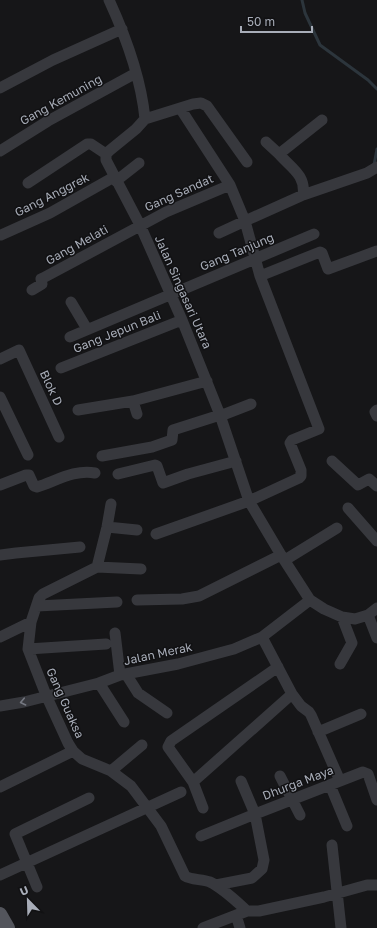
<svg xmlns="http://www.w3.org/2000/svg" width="377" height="928" font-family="'Golos Text',sans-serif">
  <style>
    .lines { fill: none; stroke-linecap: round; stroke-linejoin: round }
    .stream { stroke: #2c353c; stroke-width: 3 }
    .minor { stroke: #37383d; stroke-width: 11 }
    .major { stroke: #53555c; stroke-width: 14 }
    .oneway { stroke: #757881 }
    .labels { text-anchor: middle; stroke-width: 3; stroke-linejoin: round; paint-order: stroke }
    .street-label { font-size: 12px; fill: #a8adb8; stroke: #111113 }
  </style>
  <rect width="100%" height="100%" fill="#161618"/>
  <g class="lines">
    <path class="stream" d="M302 0 305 13 320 45 368 80 377 89
      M374 165 377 149"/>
    <path class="minor" d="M109 0C126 37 141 78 145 119L136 129 109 151 106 154V160L140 225 182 320 220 415 249 501 281 555 310 600 324 609 342 617 355 619 368 615 377 608
      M0 88 53 60 122 29
      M180 108 230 185 245 221 219 233
      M145 119 193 104 201 103 207 106 247 162
      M266 142 279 154
      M0 151 48 121 136 73
      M116 181 139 163
      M28 183 87 144H91L106 154
      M303 195C306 175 291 168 279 154L322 120
      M1 235 50 213 114 177
      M260 276 320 252 322 253 328 269 377 251
      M32 290 42 284 41 279 43 278 166 212 230 185
      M71 302 87 329
      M70 337 314 234
      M0 359 19 350 59 437
      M61 368 182 320
      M0 397 28 455
      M133 401 137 414
      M78 410 133 401 207 381
      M377 410 375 412 377 416
      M220 416 251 404
      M102 456 152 447 172 440 173 430 220 415
      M332 461 358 485 369 479 377 486
      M118 474 155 465 157 466 163 483 188 474 236 461
      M0 485 26 475H29L34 486 37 487C56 481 75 469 95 473
      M111 504 107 527 97 567 43 594 39 598 31 622 28 649 46 695 68 743 73 751 82 759 111 771 131 786 161 826 185 876C191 880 202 879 210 882 224 889 236 901 247 911
      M348 508 377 541
      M107 527 137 530
      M156 534 249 501 299 478 301 476V470L290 443 292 440 319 429 260 276 245 221 303 195 367 173 377 167
      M0 555 16 553 80 547
      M285 560 337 528
      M97 567 141 569
      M137 600 182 599 199 596 281 555
      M37 606 117 602
      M368 615 377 638
      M115 633 120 675
      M0 637 31 622
      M262 637 292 694 301 706 309 712 311 715 340 781
      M28 649 106 644
      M340 664 352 643 342 617
      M126 674 138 693 167 713
      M99 683 124 722
      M0 706 24 702 99 683 120 675 178 664 234 649 262 637 310 600
      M318 732 361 714
      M111 771 142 745
      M280 776 300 815
      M193 782 292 694
      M330 785 347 826
      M0 787 73 751
      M203 808 193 782 168 747 171 741 278 667
      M201 836 255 814 241 781
      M332 845 341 928
      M0 875 181 792
      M216 885 252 878 262 869 264 860 255 814 363 772 368 774 377 800
      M37 887 15 834 89 798
      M236 915 240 928
      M203 928 247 911H259L324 897 367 885H377"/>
    <path class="major" d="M0 914 8 928"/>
  </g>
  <defs><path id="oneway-chevron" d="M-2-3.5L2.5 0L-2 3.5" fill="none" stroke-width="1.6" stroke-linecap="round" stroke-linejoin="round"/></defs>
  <use class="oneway" href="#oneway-chevron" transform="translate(23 702) rotate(168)"/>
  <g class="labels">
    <g class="street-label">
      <text transform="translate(61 100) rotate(-29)" y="4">Gang Kemuning</text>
      <text transform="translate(179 193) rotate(-24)" y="4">Gang Sandat</text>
      <text transform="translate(52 195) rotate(-27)" y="4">Gang Anggrek</text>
      <text transform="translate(77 245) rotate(-29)" y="4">Gang Melati</text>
      <text transform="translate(237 252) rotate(-23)" y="4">Gang Tanjung</text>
      <text transform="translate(183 292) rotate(66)" y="4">Jalan Singasari Utara</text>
      <text transform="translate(117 332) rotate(-22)" y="4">Gang Jepun Bali</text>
      <text transform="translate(51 388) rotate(65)" y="4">Blok D</text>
      <text transform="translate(158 654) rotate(-12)" y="4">Jalan Merak</text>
      <text transform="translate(65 703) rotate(66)" y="4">Gang Guaksa</text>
      <text transform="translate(298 783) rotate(-21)" y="4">Dhurga Maya</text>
    </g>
  </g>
  <g transform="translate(28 900) rotate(337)" stroke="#111113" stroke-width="3" paint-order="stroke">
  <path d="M0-3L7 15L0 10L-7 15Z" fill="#a8adb8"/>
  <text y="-6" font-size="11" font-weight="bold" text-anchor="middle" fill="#a8adb8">U</text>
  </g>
  <path d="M241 26v6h71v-6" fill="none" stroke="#a8adb8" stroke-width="2"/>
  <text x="247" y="26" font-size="12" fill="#a8adb8" stroke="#111113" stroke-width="3" paint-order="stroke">50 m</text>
</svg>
